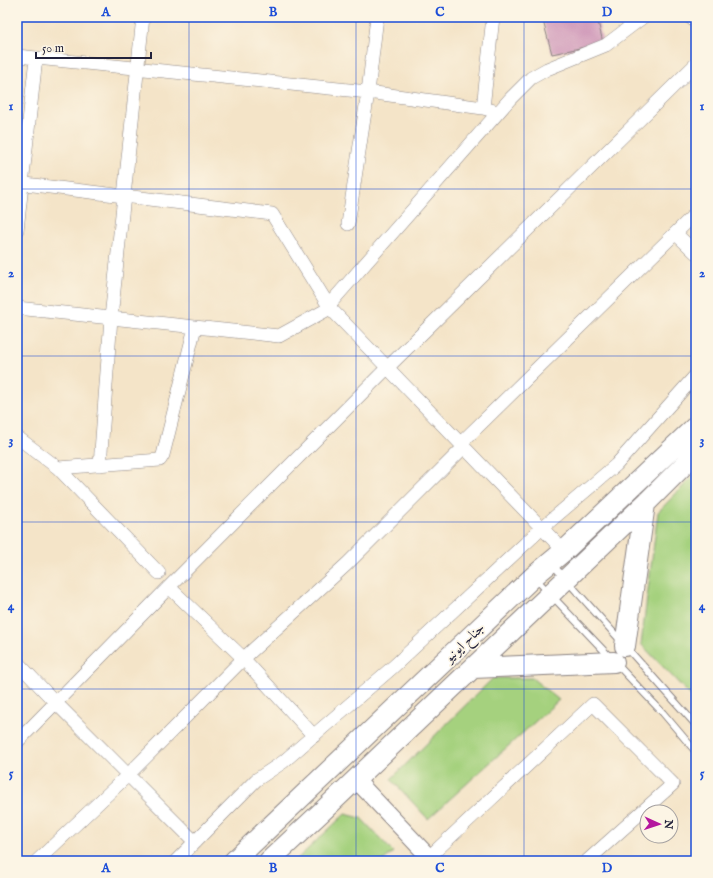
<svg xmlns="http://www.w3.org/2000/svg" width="713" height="878" font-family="'IM FELL English',Amiri,serif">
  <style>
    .green { fill: #a5d17e; stroke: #647a5c }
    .building { fill: #ce94b7 }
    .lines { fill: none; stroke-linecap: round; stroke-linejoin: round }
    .service-casing { stroke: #8b8382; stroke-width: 8 }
    .minor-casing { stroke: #8b8382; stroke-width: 14 }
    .tertiary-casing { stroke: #8b8382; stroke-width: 18 }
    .primary-casing { stroke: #8b8382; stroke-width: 22 }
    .service { stroke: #fff; stroke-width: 6 }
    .minor { stroke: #fff; stroke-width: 13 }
    .tertiary { stroke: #fff; stroke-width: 16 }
    .primary { stroke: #fff; stroke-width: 20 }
    .grid { fill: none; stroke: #1d4ed8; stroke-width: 1; stroke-opacity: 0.55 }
    .labels { text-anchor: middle; stroke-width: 3.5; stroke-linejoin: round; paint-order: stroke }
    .street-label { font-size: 14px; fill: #22223b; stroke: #fcf5e5 }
    .neatline { fill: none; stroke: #1d4ed8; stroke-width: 1.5 }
    .grid-label { font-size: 13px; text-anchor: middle; font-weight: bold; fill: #1d4ed8 }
  </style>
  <rect width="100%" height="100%" fill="#fcf5e5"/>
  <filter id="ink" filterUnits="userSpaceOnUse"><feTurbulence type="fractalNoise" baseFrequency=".025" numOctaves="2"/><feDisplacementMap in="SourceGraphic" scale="8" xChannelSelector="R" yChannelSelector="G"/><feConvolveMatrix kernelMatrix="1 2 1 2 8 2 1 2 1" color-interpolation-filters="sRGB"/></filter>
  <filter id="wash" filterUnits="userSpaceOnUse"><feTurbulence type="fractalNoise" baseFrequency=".012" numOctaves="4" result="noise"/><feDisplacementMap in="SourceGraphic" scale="16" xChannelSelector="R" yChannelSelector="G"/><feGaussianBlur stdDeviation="0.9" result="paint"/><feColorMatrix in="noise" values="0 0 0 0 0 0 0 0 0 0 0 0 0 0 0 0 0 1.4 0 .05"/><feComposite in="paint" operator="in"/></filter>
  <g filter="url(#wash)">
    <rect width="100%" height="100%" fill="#f4e4c8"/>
    <path class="green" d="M696 473V701L641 644 658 512Z
      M493 678H532L559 700 428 819 391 779Z
      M345 814 361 818 393 852 383 861H295Z"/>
    <g id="blocks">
      <path class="building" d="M542 17H597L603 43 552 54Z"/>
    </g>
  </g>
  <g filter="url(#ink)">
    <use href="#blocks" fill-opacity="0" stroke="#8b8382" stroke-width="1"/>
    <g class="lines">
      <defs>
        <path id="service" d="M552 564 621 641
          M536 579 663 713 696 752
          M627 648 696 725"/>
        <path id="minor" d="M690 17 696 22
          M17 56 368 92 483 108 498 112
          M483 108 493 17
          M17 183 272 214 330 308 564 551
          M348 224 368 92 377 17
          M17 230 36 58
          M676 234 696 253
          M328 306 510 99 531 78 547 69 606 45 643 17
          M17 308 279 336 330 308
          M17 437 58 468 159 573
          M461 443 696 213
          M100 465 111 318 143 17
          M58 468 160 460 163 455 195 327
          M169 587 387 368 696 64
          M17 662 55 702 195 842
          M17 742 169 587 239 654 314 736
          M429 857 593 704 673 784 587 861
          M37 861 128 775 243 659 347 564 464 447
          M176 861 256 780 283 762 393 667 543 527 616 465 696 375"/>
        <path id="tertiary" d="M356 780 429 857 424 861"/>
        <path id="primary" d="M625 646 645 504
          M473 668 614 662
          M234 861 534 576 564 551 696 426
          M269 861 330 804 645 504 696 453"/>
      </defs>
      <use href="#service" class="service-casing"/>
      <use href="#minor" class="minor-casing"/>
      <use href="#tertiary" class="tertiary-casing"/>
      <use href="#primary" class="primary-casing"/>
      <use href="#service" class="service"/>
      <use href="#minor" class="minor"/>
      <use href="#tertiary" class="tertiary"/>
      <use href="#primary" class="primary"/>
    </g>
  </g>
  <path class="grid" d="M189 17V861M356 17V861M524 17V861M17 189H696M17 356H696M17 522H696M17 689H696"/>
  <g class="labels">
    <g class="street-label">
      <text transform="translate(464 642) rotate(-44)" y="5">جناح ایونیو</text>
    </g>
  </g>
  <rect width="713" height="878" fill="none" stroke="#fcf5e5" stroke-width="44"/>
  <g transform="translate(659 824) rotate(93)"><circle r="19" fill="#fcf5e5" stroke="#a5a1a1"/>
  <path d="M0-3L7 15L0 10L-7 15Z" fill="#b5179e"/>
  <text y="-6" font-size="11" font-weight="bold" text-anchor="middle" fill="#22223b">N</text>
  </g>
  <path d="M36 52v6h115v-6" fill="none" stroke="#22223b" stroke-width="2"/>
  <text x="42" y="52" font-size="12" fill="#22223b" stroke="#fcf5e5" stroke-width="3" paint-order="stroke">50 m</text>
  <rect x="22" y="22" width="669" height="834" class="neatline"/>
  <g class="grid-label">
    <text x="106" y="16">A</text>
    <text x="273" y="16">B</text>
    <text x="440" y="16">C</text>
    <text x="607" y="16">D</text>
    <text x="11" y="110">1</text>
    <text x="702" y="110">1</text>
    <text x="11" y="277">2</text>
    <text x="702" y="277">2</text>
    <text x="11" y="444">3</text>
    <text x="702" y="444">3</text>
    <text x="11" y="610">4</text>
    <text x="702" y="610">4</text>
    <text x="11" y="777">5</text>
    <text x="702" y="777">5</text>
    <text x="106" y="872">A</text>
    <text x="273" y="872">B</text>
    <text x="440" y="872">C</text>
    <text x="607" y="872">D</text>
  </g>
</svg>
